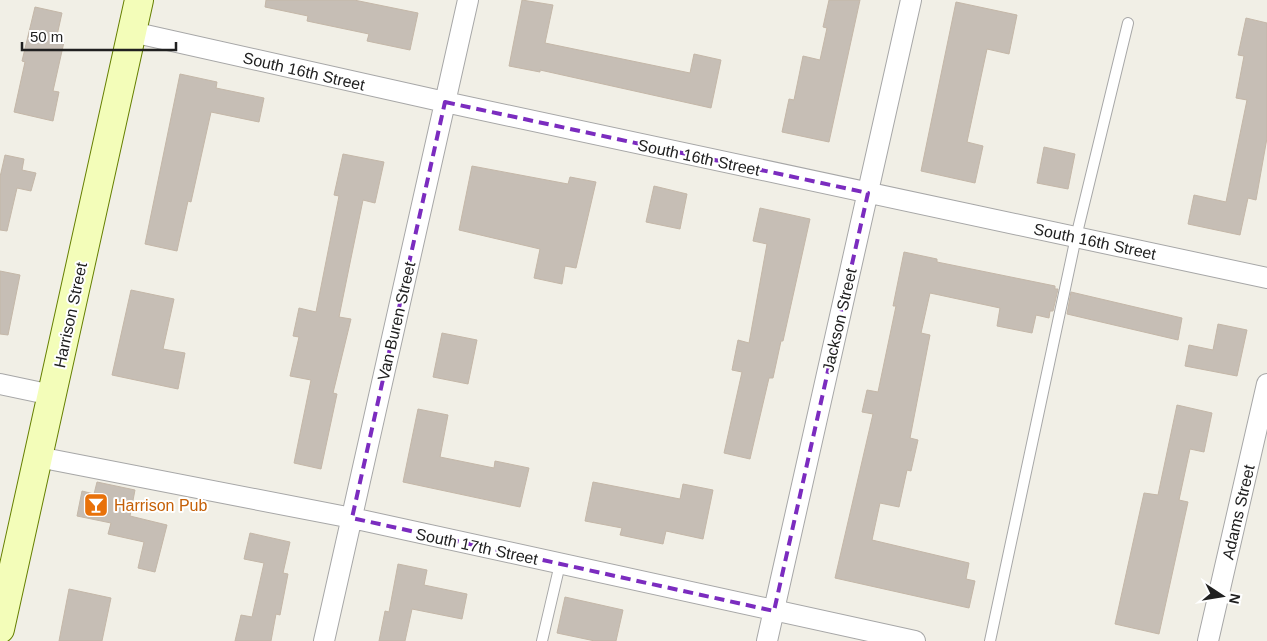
<svg xmlns="http://www.w3.org/2000/svg" width="1267" height="641" font-family="Helvetica,sans-serif">
  <style>
    .building { fill: #c6beb5; stroke: #c4b7a8 }
    .lines { fill: none; stroke-linecap: round; stroke-linejoin: round }
    .lane-casing { stroke: #a7a7a7; stroke-width: 12 }
    .street-casing { stroke: #a7a7a7; stroke-width: 22 }
    .secondary-casing { stroke: #657f00; stroke-width: 30 }
    .lane { stroke: #fff; stroke-width: 10 }
    .street { stroke: #fff; stroke-width: 20 }
    .secondary { stroke: #f3fdb9; stroke-width: 28 }
    .marked { fill: none; stroke: #7b2cbf; stroke-width: 4; stroke-dasharray: 10 6; stroke-linejoin: round }
    .labels { text-anchor: middle; stroke-width: 4; stroke-linejoin: round; paint-order: stroke }
    .street-label { font-size: 16px; fill: #202020; stroke: #fff }
    .food-label { font-size: 16px; fill: #c56008; stroke: #fff; text-anchor: start }
  </style>
  <rect width="100%" height="100%" fill="#f1efe6"/>
  <path class="building" d="M266 0H354L418 13 410 50 367 41 369 34 307 21 308 16 265 7Z
    M522 0 553 5 545 43 690 73 694 54 721 60 711 108 540 70V72L509 66Z
    M829 0H860L829 142 782 132 789 99 794 100 803 56 820 60 827 28 823 27Z
    M956 2 1017 15 1009 54 987 49 967 142 983 146 975 183 921 171Z
    M35 7 62 13 56 40 64 42 53 91 59 92 53 121 14 112 25 62 22 61Z
    M1246 18 1267 23V138L1256 200 1248 198 1240 235 1188 224 1194 195 1226 202 1247 100 1236 98 1244 56 1238 55Z
    M180 74 217 82 216 88 264 98 259 122 211 112 191 202 188 201 177 251 145 244Z
    M1044 147 1075 154 1068 189 1037 183Z
    M343 154 384 162 375 203 363 200 350 263 339 317 351 319 333 393 337 394 321 469 294 463 311 380 290 376 299 337 293 336 299 308 316 312 339 196 334 195Z
    M5 155 24 159 22 170 36 173 31 191 17 188 7 231 0 230V177Z
    M472 166 568 184 570 177 596 182 576 268 565 266 562 284 534 278 540 249 459 230Z
    M654 186 687 194 680 229 646 222Z
    M760 208 810 219 783 341H781L773 378H769L750 459 724 453 742 372 732 370 738 340 749 343 767 244 753 241Z
    M904 252 937 259V262L1055 286V289H1058L1053 311H1050L1049 318 1036 315 1032 333 997 326 1000 308 930 293 921 333 930 335 910 438 918 440 911 471 907 470 899 507 880 503 872 540 969 563 966 579 975 581 969 608 835 578 873 414 862 412 867 390 878 392 896 306H893Z
    M0 271 20 275 8 335 0 334Z
    M131 290 174 299 163 349 185 353 178 389 112 375Z
    M1071 292 1182 318 1178 340 1067 314Z
    M1218 324 1247 330 1237 376 1185 366 1189 345 1213 350Z
    M442 333 477 340 468 384 433 377Z
    M1177 405 1212 413 1204 452 1190 449 1179 500 1188 502 1159 634 1115 624 1144 493 1158 495Z
    M418 409 448 415 440 457 494 468 495 461 529 468 520 507 403 482Z
    M97 482 135 490 130 516 167 525 155 572 138 568 144 542 108 534 111 523 77 516 82 491 94 494Z
    M593 482 680 499 683 484 713 490 703 539 666 531 663 544 620 535 622 528 585 521Z
    M250 533 290 542 283 573 288 574 280 615 276 614 271 641H235L241 615 252 617 264 563 244 559Z
    M398 564 427 570 424 585 467 594 462 619 412 609 405 641H379L385 611 389 612Z
    M69 589 111 598 102 641H59Z
    M565 597 623 610 616 641H595L557 633Z"/>
  <g class="lines">
    <defs>
      <path id="lane" d="M542 641 560 564
        M990 641 1076 237 1128 23"/>
      <path id="street" d="M132 32 445 102 1267 278
        M0 384 52 395
        M38 457 352 518 915 641
        M324 641 468 0
        M767 641 911 0
        M1208 641 1267 384"/>
      <path id="secondary" d="M0 629 139 0"/>
    </defs>
    <use href="#lane" class="lane-casing"/>
    <use href="#street" class="street-casing"/>
    <use href="#secondary" class="secondary-casing"/>
    <use href="#lane" class="lane"/>
    <use href="#street" class="street"/>
    <use href="#secondary" class="secondary"/>
  </g>
  <path class="marked" d="M445 102 868 193 774 611 352 518Z"/>
  <defs>
    <symbol id="bar-square" viewBox="-11 -11 22 22"><rect x="-9" y="-9" width="18" height="18" rx="4" fill="#e8710a" stroke="#fff"/><path d="M-6-5H6L.8 .8V4.5H3.5V6h-7V4.5H-.8V.8Z" fill="#fff"/></symbol>
  </defs>
  <g fill-rule="evenodd">
    <use href="#bar-square" x="82" y="491" width="28" height="28"/>
  </g>
  <g class="labels">
    <g class="street-label">
      <text transform="translate(304 71) rotate(13)" y="6">South 16th Street</text>
      <text transform="translate(699 157) rotate(12)" y="6">South 16th Street</text>
      <text transform="translate(1095 241) rotate(12)" y="6">South 16th Street</text>
      <text transform="translate(70 315) rotate(-78)" y="6">Harrison Street</text>
      <text transform="translate(839 320) rotate(-77)" y="6">Jackson Street</text>
      <text transform="translate(396 321) rotate(-77)" y="6">Van Buren Street</text>
      <text transform="translate(1238 512) rotate(-77)" y="6">Adams Street</text>
      <text transform="translate(477 546) rotate(12)" y="6">South 17th Street</text>
    </g>
    <g class="food-label">
      <text x="114" y="511">Harrison Pub</text>
    </g>
  </g>
  <g transform="translate(1222 596) rotate(102)" stroke="#ffffff" stroke-width="4" paint-order="stroke">
  <path d="M0-4L9 19L0 12L-9 19Z" fill="#202020"/>
  <text y="-8" font-size="14" font-weight="bold" text-anchor="middle" fill="#202020">N</text>
  </g>
  <path d="M22 42v8h154v-8" fill="none" stroke="#202020" stroke-width="2.5"/>
  <text x="30" y="42" font-size="15" fill="#202020" stroke="#ffffff" stroke-width="4" paint-order="stroke">50 m</text>
</svg>
